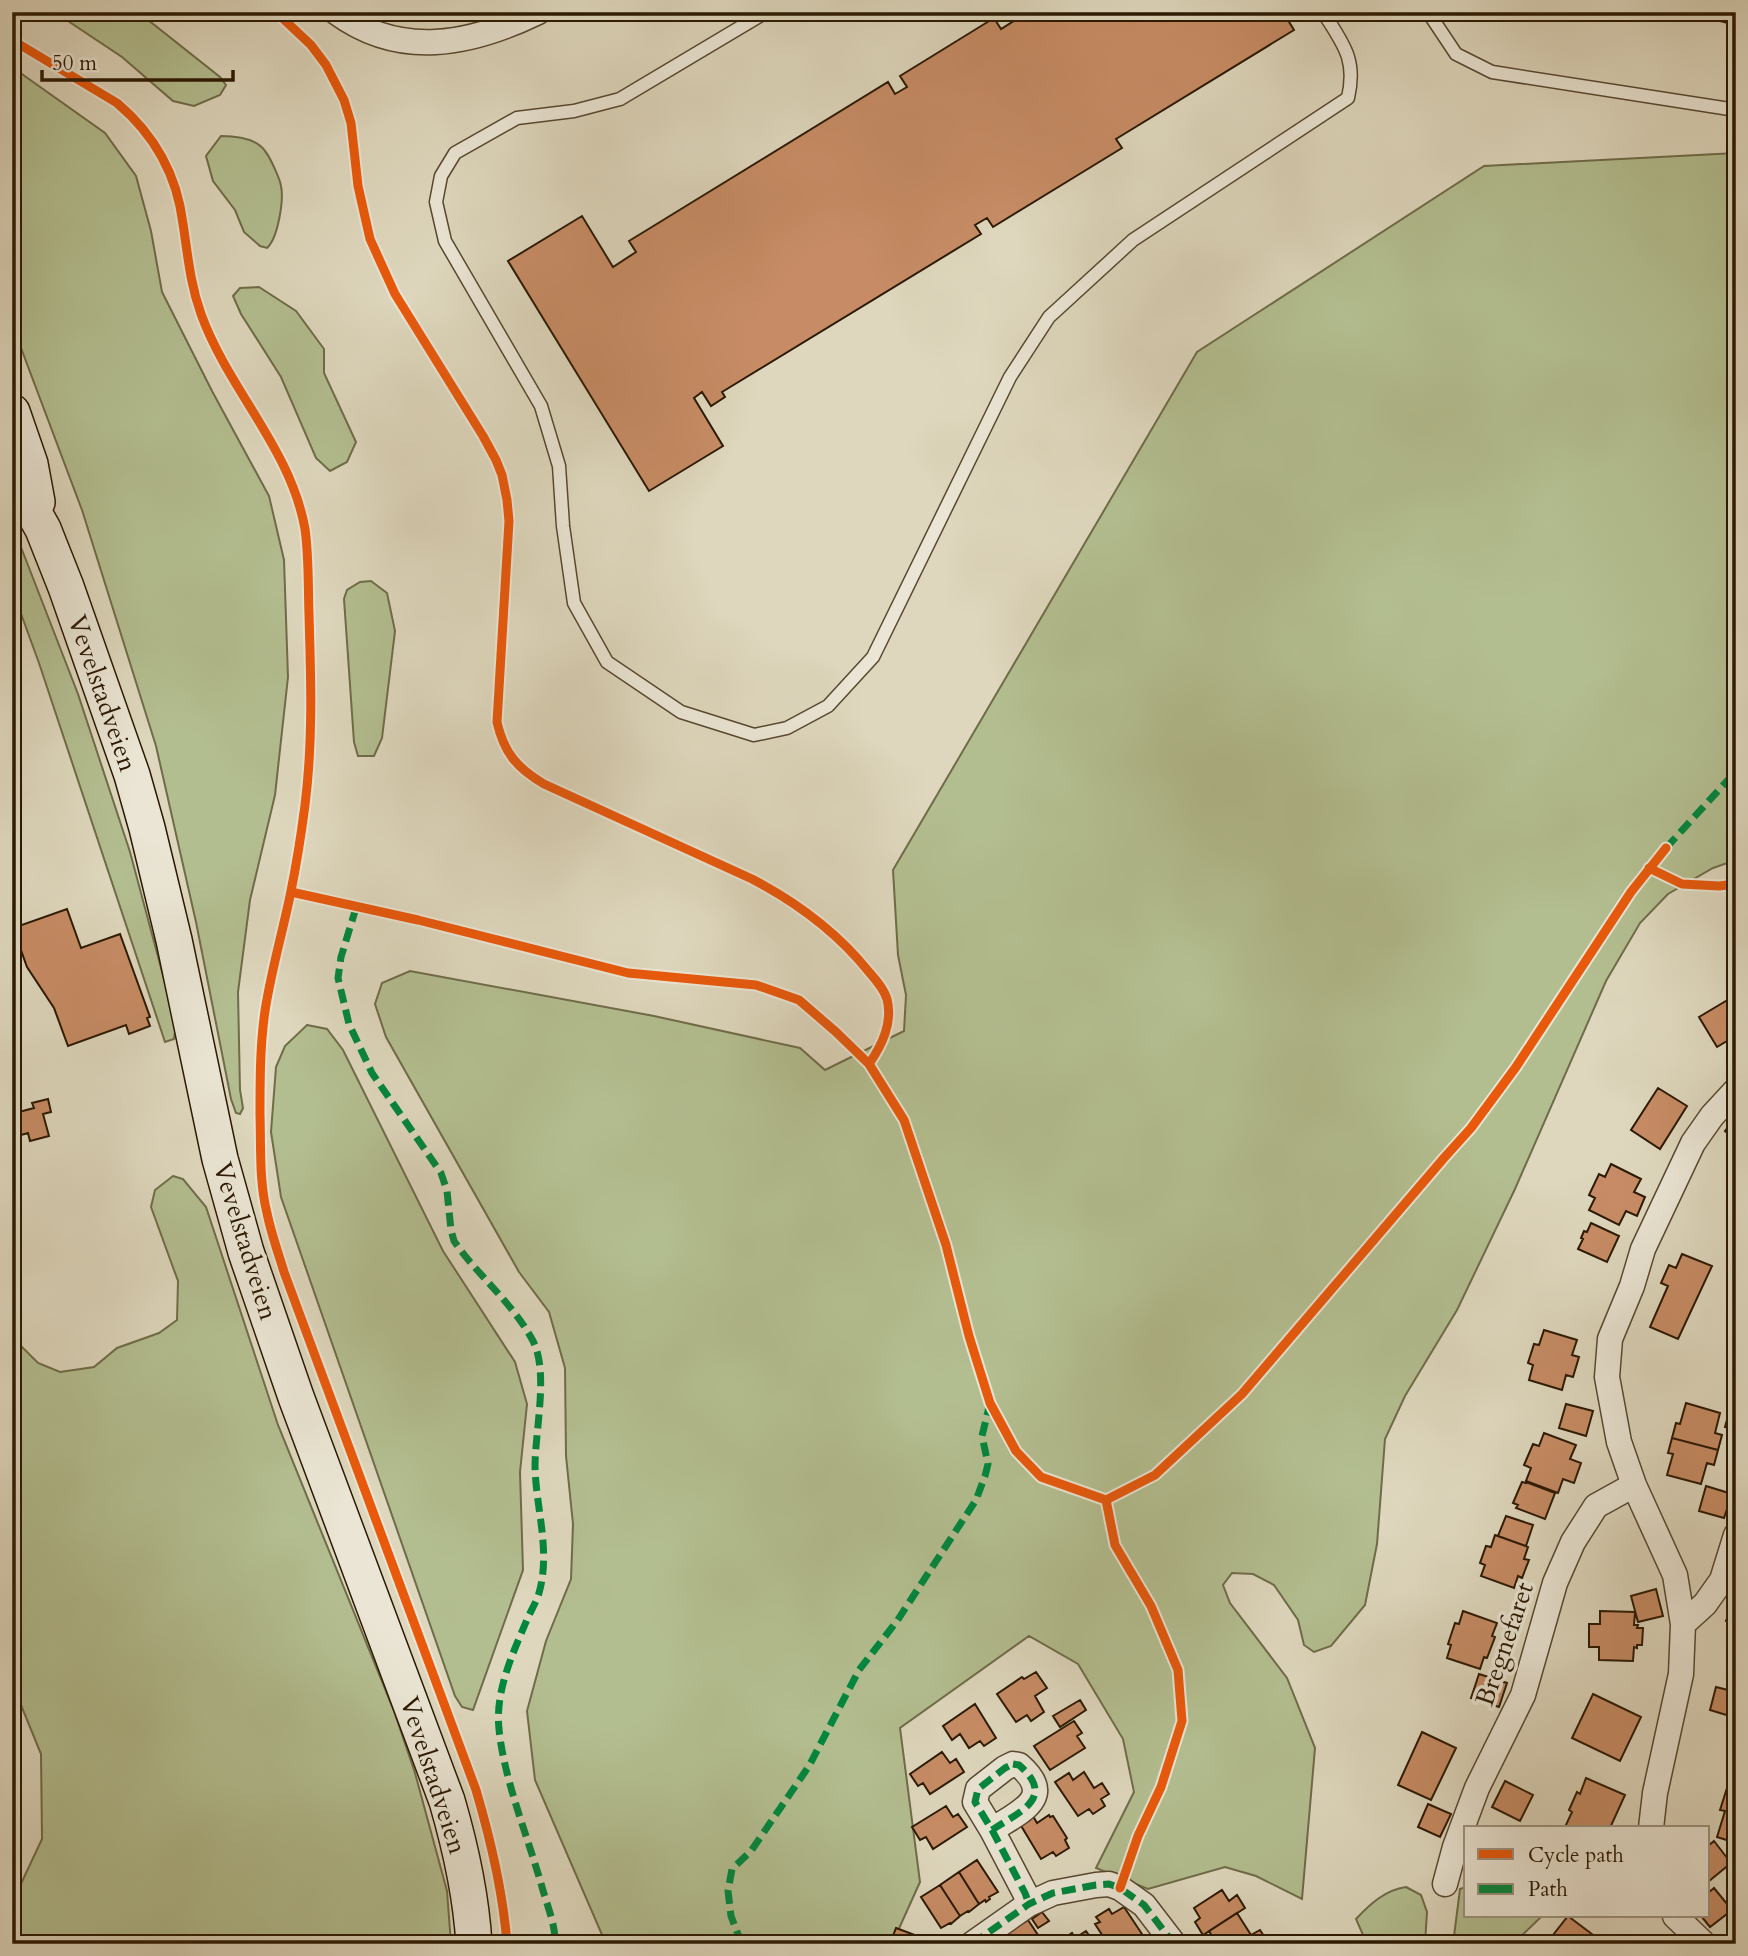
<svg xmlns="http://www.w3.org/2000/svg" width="1748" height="1956" font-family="Cardo,serif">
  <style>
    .green { fill: #b3be90; stroke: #6f6c49; stroke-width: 2 }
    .building { fill: #c78c65; stroke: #2b1902; stroke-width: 2 }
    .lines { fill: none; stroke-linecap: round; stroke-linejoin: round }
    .service-casing { stroke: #584831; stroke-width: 15 }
    .minor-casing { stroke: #584831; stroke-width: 27 }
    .secondary-casing { stroke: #2b1902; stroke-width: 38 }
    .service { stroke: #eae5d4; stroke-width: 12 }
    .minor { stroke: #eae5d4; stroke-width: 24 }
    .secondary { stroke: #eae5d4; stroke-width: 35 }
    .quiet { stroke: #00873e; stroke-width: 7; stroke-dasharray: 14 7; stroke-linecap: butt }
    .cycleway-casing { stroke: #eae5d4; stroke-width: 13 }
    .cycleway { stroke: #e8590c; stroke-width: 9 }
    .labels { text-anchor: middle; stroke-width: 7; stroke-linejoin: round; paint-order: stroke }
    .street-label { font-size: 26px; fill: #2b1902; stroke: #eae5d4 }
  </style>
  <rect width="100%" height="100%" fill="#ded7bd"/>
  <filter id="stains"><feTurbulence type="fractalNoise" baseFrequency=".00286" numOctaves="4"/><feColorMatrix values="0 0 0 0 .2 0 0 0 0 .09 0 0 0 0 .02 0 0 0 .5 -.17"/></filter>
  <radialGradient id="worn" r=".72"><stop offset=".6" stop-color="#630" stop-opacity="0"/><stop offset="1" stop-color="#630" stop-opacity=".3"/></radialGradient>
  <path class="green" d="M58 12H138L220 77 226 85 220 95 194 106 173 101 122 57 65 19Z
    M12 67 105 133 136 176 151 231 162 292 212 391 269 496 284 560 288 677 275 795 250 900 238 992 240 1090 243 1108 240 1114 236 1113 231 1099 196 922 156 746 82 510 12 324Z
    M221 136C235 136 256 138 265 151 270 157 280 179 281 186 284 200 278 238 267 248L260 246 244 232 235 210 213 181 206 156Z
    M1736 153V860L1713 868 1668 894 1640 923 1606 981 1515 1189 1457 1310 1405 1396 1385 1439 1377 1544 1365 1605 1331 1646 1314 1652 1304 1645 1298 1620 1274 1585 1253 1574 1232 1573 1223 1585 1230 1603 1287 1678 1315 1748 1302 1899 1256 1876 1225 1867 1148 1889 1096 1868 1134 1792 1123 1739 1078 1664 1029 1636 900 1728 920 1882 892 1944H606L535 1780 527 1711 546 1641 571 1579 573 1524 566 1456 565 1368 549 1312 519 1272 386 1037 375 1004 382 983 410 971 654 1016 800 1048 825 1070 904 1031 906 995 898 955 893 870 1197 352 1484 166Z
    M259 287 296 311 324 349V373L356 442 347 462 330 471 316 458 281 377 241 314 233 296 240 288Z
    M12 524 78 694 130 852 176 1024 174 1039 165 1042 39 663 12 589Z
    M371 581 387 593 395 631 382 738 374 756H358L354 742 344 599 347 590 360 582Z
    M307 1025 327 1029 343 1050 443 1251 515 1362 527 1404 520 1472 523 1570 473 1710 462 1707 455 1696 281 1197 271 1132 276 1067 285 1046Z
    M173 1176 183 1179 206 1207 278 1425 394 1711 415 1773 447 1891 451 1944H12V1903L42 1839 41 1754 12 1683V1330L19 1344 38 1363 60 1372 94 1367 117 1348 159 1333 177 1320 178 1281 151 1207 155 1190Z
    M1406 1887 1421 1895 1427 1912 1425 1944H1367L1356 1919C1370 1904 1385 1890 1406 1887Z
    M1466 1887V1916H1542L1513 1944H1453L1460 1889Z"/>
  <path class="building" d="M1028 12H1283L1294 30 1116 139 1122 148 993 227 987 218 975 225 981 234 722 392 725 397 711 406 702 392 694 398 723 446 649 491 508 261 582 216 613 267 636 252 629 241 888 82 895 94 907 87 900 76 994 18 1001 29Z
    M1714 12H1736V25L1712 19Z
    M67 909 81 948 120 934 150 1017 147 1018 150 1026 129 1034 126 1025 68 1046 54 1008 27 967 13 928Z
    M1736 995V1043L1730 1046 1727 1041 1717 1047 1699 1017Z
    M1658 1088 1687 1106 1660 1149 1631 1130Z
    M48 1099 51 1112 43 1114 49 1136 30 1141 28 1133 21 1135 15 1113 34 1108 32 1103Z
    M1736 1117V1140L1725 1131Z
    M1611 1164 1641 1179 1634 1192 1645 1197 1637 1216 1626 1211 1619 1225 1589 1210 1595 1198 1589 1195 1599 1174 1605 1177Z
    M1591 1223 1619 1236 1607 1262 1578 1249 1583 1239 1581 1238 1584 1231 1587 1232Z
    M1682 1254 1712 1266 1678 1339 1650 1327 1668 1286 1661 1283 1669 1265 1676 1268Z
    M1544 1330 1577 1340 1572 1355 1579 1357 1573 1377 1566 1375 1562 1390 1529 1380 1533 1365 1528 1363 1534 1344 1539 1345Z
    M1732 1402 1736 1403V1430L1725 1427Z
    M1686 1403 1720 1413 1715 1433 1722 1435 1718 1450 1672 1438 1676 1423 1680 1424Z
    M1566 1404 1593 1411 1586 1436 1559 1428Z
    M1544 1433 1576 1445 1570 1459 1581 1463 1574 1483 1563 1479 1558 1493 1526 1481 1531 1468 1524 1465 1533 1444 1539 1446Z
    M1672 1438 1718 1450 1714 1465 1707 1463 1701 1484 1667 1475 1673 1454 1668 1453Z
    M1522 1482 1526 1483V1482L1555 1493 1545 1519 1516 1508 1518 1505 1513 1503Z
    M1706 1486 1732 1494 1724 1518 1699 1511Z
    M1506 1516 1533 1525 1526 1546 1498 1536Z
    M1495 1535 1528 1547 1524 1559 1529 1560 1522 1578 1518 1576 1514 1588 1481 1576 1485 1565 1480 1563 1486 1546 1491 1547Z
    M1656 1589 1663 1616 1638 1622 1631 1596Z
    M1736 1596V1625L1726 1621Z
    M1463 1611 1497 1623 1492 1636 1495 1637 1487 1658 1484 1657 1480 1669 1447 1658 1451 1645 1448 1644 1455 1623 1459 1624Z
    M1600 1611 1635 1612 1634 1625H1638L1637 1628H1643L1642 1645H1637V1648L1634 1647 1633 1661 1599 1660V1647H1589V1624H1600Z
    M1036 1672 1047 1688 1035 1696 1044 1712 1031 1721 1027 1715 1016 1722 997 1694 1022 1677 1024 1679Z
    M1479 1674 1507 1683 1499 1707 1471 1698Z
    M1716 1687 1736 1692V1718L1710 1710Z
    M1593 1694 1641 1717 1620 1761 1572 1738Z
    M1080 1700 1086 1710 1060 1727 1053 1716Z
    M975 1704 996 1738 984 1746 980 1741 969 1748 960 1734 952 1740 943 1726Z
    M1074 1721 1082 1733 1077 1736 1085 1748 1050 1770 1034 1746Z
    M1422 1732 1456 1748 1431 1800 1398 1785Z
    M942 1752 950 1763 956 1759 964 1772 930 1794 923 1783 918 1786 910 1774Z
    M1084 1772 1094 1788 1102 1783 1109 1794 1101 1799 1105 1806 1093 1814 1089 1809 1078 1816 1055 1782 1069 1773 1073 1780Z
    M1586 1778 1625 1795 1610 1828 1565 1827 1572 1812 1569 1810 1577 1792 1580 1794Z
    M1734 1779H1736V1843L1717 1837 1725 1811 1720 1810 1727 1788 1731 1789Z
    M1505 1781 1533 1795 1520 1821 1492 1807Z
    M1428 1804 1451 1814 1440 1837 1418 1827Z
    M946 1806 953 1817 958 1814 967 1827 933 1849 926 1837 920 1840 912 1827Z
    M1049 1815 1050 1817 1053 1816 1067 1838 1065 1840 1069 1848 1056 1856 1053 1852 1041 1859 1020 1824 1033 1816 1037 1823Z
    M1714 1841 1731 1863 1708 1882V1846Z
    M977 1860 998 1892 989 1897 990 1899 986 1902 985 1900 979 1904 959 1872Z
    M959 1872 979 1904 969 1912 968 1911 960 1916 940 1885Z
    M940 1885 960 1916 951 1924 950 1923 941 1928 921 1897Z
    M1714 1888 1732 1910 1710 1927 1701 1916H1708V1893Z
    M1222 1890 1229 1901 1237 1895 1245 1908 1203 1935 1195 1922 1200 1918 1194 1908Z
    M1124 1907 1142 1934 1140 1935 1144 1941 1140 1944H1108L1095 1924 1100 1922 1096 1917 1109 1909 1112 1914Z
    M1042 1912 1049 1921 1038 1928 1032 1919Z
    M1237 1913 1251 1935 1238 1944H1211L1215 1941 1209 1931Z
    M1568 1916 1605 1944H1546Z
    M1028 1920 1044 1944H1014L1007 1933Z
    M896 1928 931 1941 930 1944H890Z
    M1260 1930 1269 1944H1238L1251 1935Z
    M1086 1931 1095 1944H1060L1059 1942 1072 1933 1075 1938Z"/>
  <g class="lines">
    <defs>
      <path id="service" d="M766 12 620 99 574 111 517 118 455 153 441 176 436 202 445 241 541 406 559 466 563 526 574 603 607 662 681 712 754 735 787 728 828 706 873 657 1010 377 1049 317 1133 240 1348 98C1357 59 1343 44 1323 12
        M1428 12 1456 54 1492 72 1736 110"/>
      <path id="minor" d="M336 12C400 59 470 45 538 12
        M1683 1624 1705 1604 1722 1580 1736 1535
        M1013 1764 1019 1765C1057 1798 1019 1812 992 1830L975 1802 978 1789 1005 1768Z
        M1651 1828 1655 1793 1681 1674 1683 1624 1675 1575 1634 1485 1619 1442 1607 1377 1610 1339 1632 1286 1643 1249 1693 1143 1712 1116 1736 1090
        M992 1830 1025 1893 1029 1904
        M1445 1884 1455 1847 1477 1788 1523 1695 1555 1583 1573 1542 1596 1506 1634 1485
        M1675 1916 1704 1944
        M972 1944 1029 1904 1053 1893 1096 1885 1109 1884 1120 1888 1144 1905 1174 1944"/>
      <path id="secondary" d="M12 412 30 464 37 502
        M12 474 43 529 66 587 132 775 147 828 174 940 220 1159 246 1252 296 1397 447 1801C461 1849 471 1894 474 1944"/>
    </defs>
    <use href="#service" class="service-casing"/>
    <use href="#minor" class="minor-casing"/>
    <use href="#secondary" class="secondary-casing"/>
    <use href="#service" class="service"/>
    <use href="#minor" class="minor"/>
    <use href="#secondary" class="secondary"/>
    <path class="quiet" d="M1666 848 1736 771
      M356 908 341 957 338 978 349 1024 372 1073 441 1173 447 1191 451 1230 454 1241C478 1276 513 1303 533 1341 549 1372 535 1431 535 1467 536 1509 551 1551 539 1593 536 1603 530 1612 526 1622 512 1655 495 1692 499 1729 504 1780 528 1837 542 1887 547 1905 556 1926 555 1944
      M1013 1764 1019 1765C1057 1798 1019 1812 992 1830L975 1802 978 1789 1005 1768Z
      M992 1830 1025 1893 1029 1904
      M737 1944 739 1937 731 1916 728 1891 732 1869 751 1851 809 1766 859 1670 897 1621 976 1500 985 1476 988 1464 982 1436 990 1403
      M972 1944 1029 1904 1053 1893 1096 1885 1109 1884 1120 1888 1144 1905 1174 1944"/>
    <defs>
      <path id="cycleway" d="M276 12 311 45 326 65 344 100 351 123 358 186 370 239 395 294 483 436 496 460 502 475 507 500 509 521 497 722C504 753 517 768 544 784L752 879C798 903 837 932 869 972 876 980 884 989 887 999 893 1023 882 1045 869 1064
        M12 40 117 103C155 135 177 175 183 224 188 256 190 283 201 314 228 389 291 449 305 529 309 557 308 587 309 615 311 679 313 742 305 805 301 836 296 867 290 896 282 934 271 972 265 1011 260 1045 260 1080 260 1115 261 1148 259 1181 267 1213 271 1233 278 1252 284 1272L476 1790C491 1841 503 1891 507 1944
        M1649 868 1682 884 1719 886 1736 884
        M291 892 418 920 628 973 756 985 799 1000 836 1032 869 1064 904 1120 946 1245 969 1336 990 1403 1016 1451 1041 1477 1106 1500 1155 1475 1242 1394 1444 1158 1471 1128 1516 1067 1631 892 1666 848
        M1106 1500 1115 1545 1151 1606 1178 1670 1182 1721 1161 1787 1138 1836 1120 1888"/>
    </defs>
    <use href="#cycleway" class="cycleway-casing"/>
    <use href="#cycleway" class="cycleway"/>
  </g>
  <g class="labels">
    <g class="street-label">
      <text transform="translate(103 693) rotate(71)" y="9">Vevelstadveien</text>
      <text transform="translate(246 1241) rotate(73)" y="9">Vevelstadveien</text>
      <text transform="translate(1504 1644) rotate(-71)" y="9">Bregnefaret</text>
      <text transform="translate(434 1775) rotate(72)" y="9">Vevelstadveien</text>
    </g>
  </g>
  <rect width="1748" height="1956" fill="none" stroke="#ded7bd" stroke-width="42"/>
  <rect x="14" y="14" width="1720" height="1928" fill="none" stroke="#2b1902" stroke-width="3.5"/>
  <rect x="21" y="21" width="1706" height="1914" fill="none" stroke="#2b1902" stroke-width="2"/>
  <rect x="1464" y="1826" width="245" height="91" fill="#eae5d4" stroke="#9e9380" stroke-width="2"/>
  <rect x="1478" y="1849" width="35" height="10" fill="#e8590c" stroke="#9e9380" stroke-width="2"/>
  <text x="1528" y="1862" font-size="21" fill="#2b1902">Cycle path</text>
  <rect x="1478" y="1884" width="35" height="10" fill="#00873e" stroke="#9e9380" stroke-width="2"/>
  <text x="1528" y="1896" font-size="21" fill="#2b1902">Path</text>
  <path d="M42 70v10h191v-10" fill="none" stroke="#2b1902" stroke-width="3.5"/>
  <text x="52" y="70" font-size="21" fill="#2b1902" stroke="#eae5d4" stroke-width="5" paint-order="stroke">50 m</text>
  <rect width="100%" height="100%" filter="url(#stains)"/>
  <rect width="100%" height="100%" fill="url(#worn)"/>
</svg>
